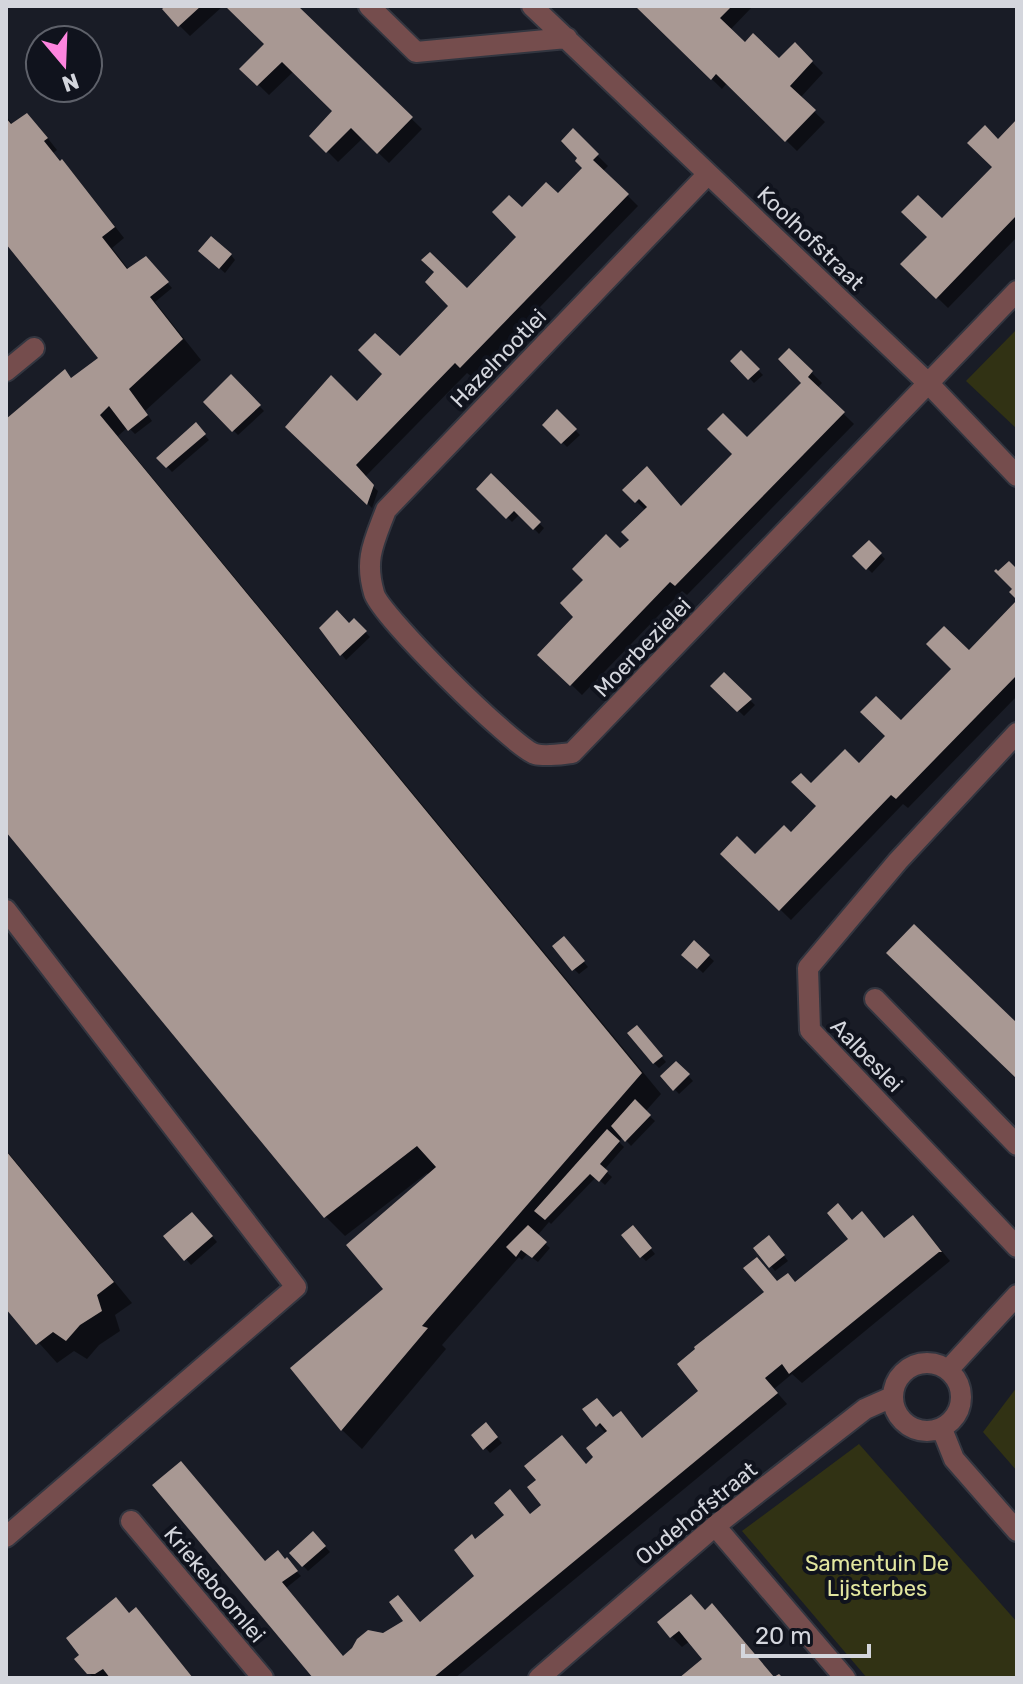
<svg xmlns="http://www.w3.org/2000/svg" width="1023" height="1684" font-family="Rubik,sans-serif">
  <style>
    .green { fill: #313214 }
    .shadow { fill: #0007 }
    .building { fill: #a89893 }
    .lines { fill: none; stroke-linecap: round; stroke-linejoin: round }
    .service-casing { stroke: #333640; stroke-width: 24 }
    .minor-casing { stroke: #333640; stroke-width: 24 }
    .service { stroke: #754d4d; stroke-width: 20 }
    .minor { stroke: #754d4d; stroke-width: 20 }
    .labels { text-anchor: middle; stroke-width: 8; stroke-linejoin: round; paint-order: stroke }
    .street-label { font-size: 22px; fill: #d4d6dd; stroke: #10131d }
    .park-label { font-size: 22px; fill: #e2e69f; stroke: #10131d }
  </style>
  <rect width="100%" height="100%" fill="#191c26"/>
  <path class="green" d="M1017 329V429L966 381Z
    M1017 1387V1471L983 1432Z
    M859 1444 1017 1622V1678H867L742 1531Z"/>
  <path class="shadow" d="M168 6H223L190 36 179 25Z
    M227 6H296L422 129 389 163 363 138 338 162 312 136 335 111 294 71 269 95 242 69 267 44Z
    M637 6H753L730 30 745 45 779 61 795 45 823 73 800 98 825 122 797 151 727 83 722 89Z
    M6 116 13 125 38 126 57 150 53 153 73 173 124 238 112 248 129 270 145 258 172 288 155 302 201 360 145 411 152 421 135 434 128 427 118 436 661 1094 645 1112 655 1121 631 1146 623 1137 619 1142 624 1147 604 1170 612 1177 605 1185 596 1177 551 1224 549 1222 537 1236 550 1248 538 1262 527 1254 522 1260 519 1257 442 1345 446 1349 362 1449 342 1430 293 1368 385 1289 429 1176 427 1173 345 1236 325 1216 6 829V421L65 372 72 379 101 358 6 241Z
    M1017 122V237L948 308 903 264 995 168 998 141Z
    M573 131 608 166 603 171 638 206 472 377 467 373 364 478 378 491 372 508 349 485 357 404 519 237 522 210 558 196 585 168Z
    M201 251 231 255 235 260 225 273Z
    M789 350 822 383 817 388 854 424 687 595 682 591 582 695 540 654 576 617 620 550 632 540 646 511 625 490 682 508 804 383Z
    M741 353 763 375 754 383 733 361Z
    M231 377 264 411 238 435 205 402Z
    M557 412 580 435 567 447 545 425Z
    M195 425 209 440 172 472 159 458Z
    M491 476 544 528 539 534 520 514 512 522 479 489Z
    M869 542 885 559 872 573 855 556Z
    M1017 603V696L908 808 903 804 791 920 723 854 755 857 791 835 819 806 811 786 859 765Z
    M354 621 370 637 346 660 322 628 349 626Z
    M724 675 755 705 744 716 713 686Z
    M694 943 714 961 703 973 684 955Z
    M569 944 588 967 579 974 574 969Z
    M641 1033 666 1062 659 1068 654 1063Z
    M676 1063 693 1081 679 1094 662 1076Z
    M6 1150 132 1303 115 1315 120 1331 99 1345 87 1359 74 1351 57 1363 6 1306Z
    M197 1219 217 1242 191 1265 166 1236Z
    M853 1222 885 1240 923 1228 950 1261 802 1383 792 1374 774 1389 787 1404 455 1678H316L265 1563 278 1553 301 1576 286 1588 344 1658 383 1635 421 1624 477 1576 476 1541 531 1516 596 1457 606 1434 585 1409 631 1424 643 1439 701 1391 778 1283 796 1284 851 1239Z
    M638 1233 655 1254 646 1261 641 1256Z
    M773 1242 788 1261 775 1271 771 1266Z
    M490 1430 502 1443 490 1453 474 1435Z
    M313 1534 330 1552 308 1571 291 1553Z
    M691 1596 774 1678H683L705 1659 690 1641 682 1647 672 1637Z
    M130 1615 146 1621 193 1678H94L89 1673Z"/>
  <path class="building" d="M165 6H201L178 27 162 9Z
    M225 6H298L413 117 377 154 351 128 326 153 309 136 332 111 282 62 257 86 239 69 264 44Z
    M635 6H732L720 18 745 42 753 33 779 58 795 42 813 61 790 86 816 110 785 142 716 74 711 80Z
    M27 113 48 138 44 141 60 161 62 159 115 227 102 237 127 269 146 256 169 282 150 297 183 339 129 389 148 415 128 431 109 406 100 415 642 1073 422 1326 428 1328 341 1431 290 1368 383 1289 346 1245 436 1167 417 1146 324 1218 6 832V419L65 369 71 378 98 358 6 244V118L11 124Z
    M1017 119V215L936 299 900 264 927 237 901 212 918 195 942 218 992 167 967 143 985 125 998 139Z
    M573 128 599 154 593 160 629 194 460 368 455 363 356 465 374 485 367 505 285 427 331 375 357 401 382 374 358 350 375 333 400 356 448 306 425 282 434 272 421 260 430 252 467 288 516 237 492 212 509 195 522 207 546 182 558 193 582 168 575 161 577 158 561 141Z
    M211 236 232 254 219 269 198 251Z
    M789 348 813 371 808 377 845 412 675 586 670 582 570 686 537 655 573 617 560 603 583 580 572 569 606 534 620 548 629 540 621 532 647 507 639 499 635 503 622 490 647 466 681 506 732 454 707 429 723 413 747 437 801 383 778 359Z
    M741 350 760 369 748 380 730 361Z
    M231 374 261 405 232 432 203 402Z
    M557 409 577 429 561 444 542 425Z
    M196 422 206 434 166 468 156 458Z
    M491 473 541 522 533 530 514 511 506 519 476 489Z
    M869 540 882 553 866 570 852 556Z
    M1009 561 1017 569V600L1009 592 1012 589 994 571 996 569 998 571Z
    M1017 600V675L896 799 891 795 779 911 720 854 737 836 755 854 784 825 791 832 816 806 791 782 801 773 811 783 845 749 859 763 885 736 860 712 876 696 901 720 951 669 926 644 944 626 969 650Z
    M337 610 349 623 354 618 367 631 340 656 319 628Z
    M724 672 752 699 737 712 710 686Z
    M914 924 1017 1023V1079L886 953Z
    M564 936 585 961 572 971 552 946Z
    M694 940 710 955 697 969 681 955Z
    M637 1025 663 1056 653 1064 627 1033Z
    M676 1061 690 1074 673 1091 660 1076Z
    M635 1099 651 1115 625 1142 611 1126Z
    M607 1129 620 1141 600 1164 608 1171 599 1182 590 1174 545 1220 534 1211Z
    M6 1151 114 1282 97 1295 102 1311 80 1325 66 1341 53 1332 36 1345 6 1309Z
    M838 1203 852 1220 862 1211 884 1238 913 1215 942 1252H939L789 1374 782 1364 765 1378 778 1393 433 1678H313L152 1485 181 1461 265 1561 278 1550 285 1559 287 1557 298 1571 282 1582 343 1656 352 1648 357 1639 368 1630 383 1633 403 1621 389 1602 398 1595 420 1622 474 1576 454 1550 472 1534 475 1539 504 1515 494 1503 510 1489 530 1514 541 1505 527 1487 536 1480 524 1466 562 1435 586 1464 593 1457 586 1448 607 1431 600 1423 596 1427 582 1409 597 1398 613 1417 621 1411 642 1438 698 1391 677 1364 695 1349 694 1347 764 1292 743 1268 757 1257 777 1281 788 1273 795 1282 848 1239 827 1213Z
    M192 1212 213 1236 184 1261 163 1236Z
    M528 1225 547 1242 532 1258 521 1250 516 1257 506 1247Z
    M633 1225 652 1248 640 1258 621 1235Z
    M769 1235 785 1255 769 1268 753 1248Z
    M486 1422 498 1437 483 1450 471 1435Z
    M313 1531 326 1546 302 1567 289 1553Z
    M691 1594 705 1610 712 1603 774 1677 779 1674 783 1678H679L702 1659 679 1631 670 1638 657 1622Z
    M116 1597 129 1613 136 1607 193 1678H110L103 1669 95 1674H87L74 1659 79 1655 66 1638Z"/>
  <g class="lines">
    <defs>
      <path id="service" d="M6 371 34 348
        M6 910 296 1287 6 1537
        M875 999 1017 1145"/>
      <path id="minor" d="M369 6 416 52 567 38
        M532 6 929 384 1017 476
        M708 174 386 510C374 542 364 559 374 593 379 614 513 747 535 754 546 757 562 754 572 753L1017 291
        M1017 733 898 861 808 968 810 1030 1017 1247
        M893 1397a34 34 0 1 1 68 0a34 34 0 1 1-68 0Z
        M948 1370 1017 1295
        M942 1429 954 1459 1017 1531
        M131 1521 263 1678
        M715 1526 845 1678
        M539 1678 715 1526 865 1409 892 1397"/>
    </defs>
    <use href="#service" class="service-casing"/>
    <use href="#minor" class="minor-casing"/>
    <use href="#service" class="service"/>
    <use href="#minor" class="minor"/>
  </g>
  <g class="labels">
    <g class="street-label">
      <text transform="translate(811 238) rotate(44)" y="8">Koolhofstraat</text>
      <text transform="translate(498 358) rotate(-46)" y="8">Hazelnootlei</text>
      <text transform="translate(642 647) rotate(-46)" y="8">Moerbezielei</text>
      <text transform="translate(867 1055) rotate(46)" y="8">Aalbeslei</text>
      <text transform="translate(696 1513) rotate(-39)" y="8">Oudehofstraat</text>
      <text transform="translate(215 1584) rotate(50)" y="8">Kriekeboomlei</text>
    </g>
    <g class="park-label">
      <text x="877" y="1571">Samentuin De<tspan x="877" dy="25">Lijsterbes</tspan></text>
    </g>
  </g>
  <rect width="1023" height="1684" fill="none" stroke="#d4d6dd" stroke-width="16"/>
  <g transform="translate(64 64) rotate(161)"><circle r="38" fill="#10131d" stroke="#5e616a" stroke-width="2"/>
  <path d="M0-6L14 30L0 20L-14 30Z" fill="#fe85df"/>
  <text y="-12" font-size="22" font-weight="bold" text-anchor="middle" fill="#d4d6dd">N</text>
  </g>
  <path d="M743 1644v12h126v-12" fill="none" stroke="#d4d6dd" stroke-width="4"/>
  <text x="755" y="1644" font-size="24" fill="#d4d6dd" stroke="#10131d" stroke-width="6" paint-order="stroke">20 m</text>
</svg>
